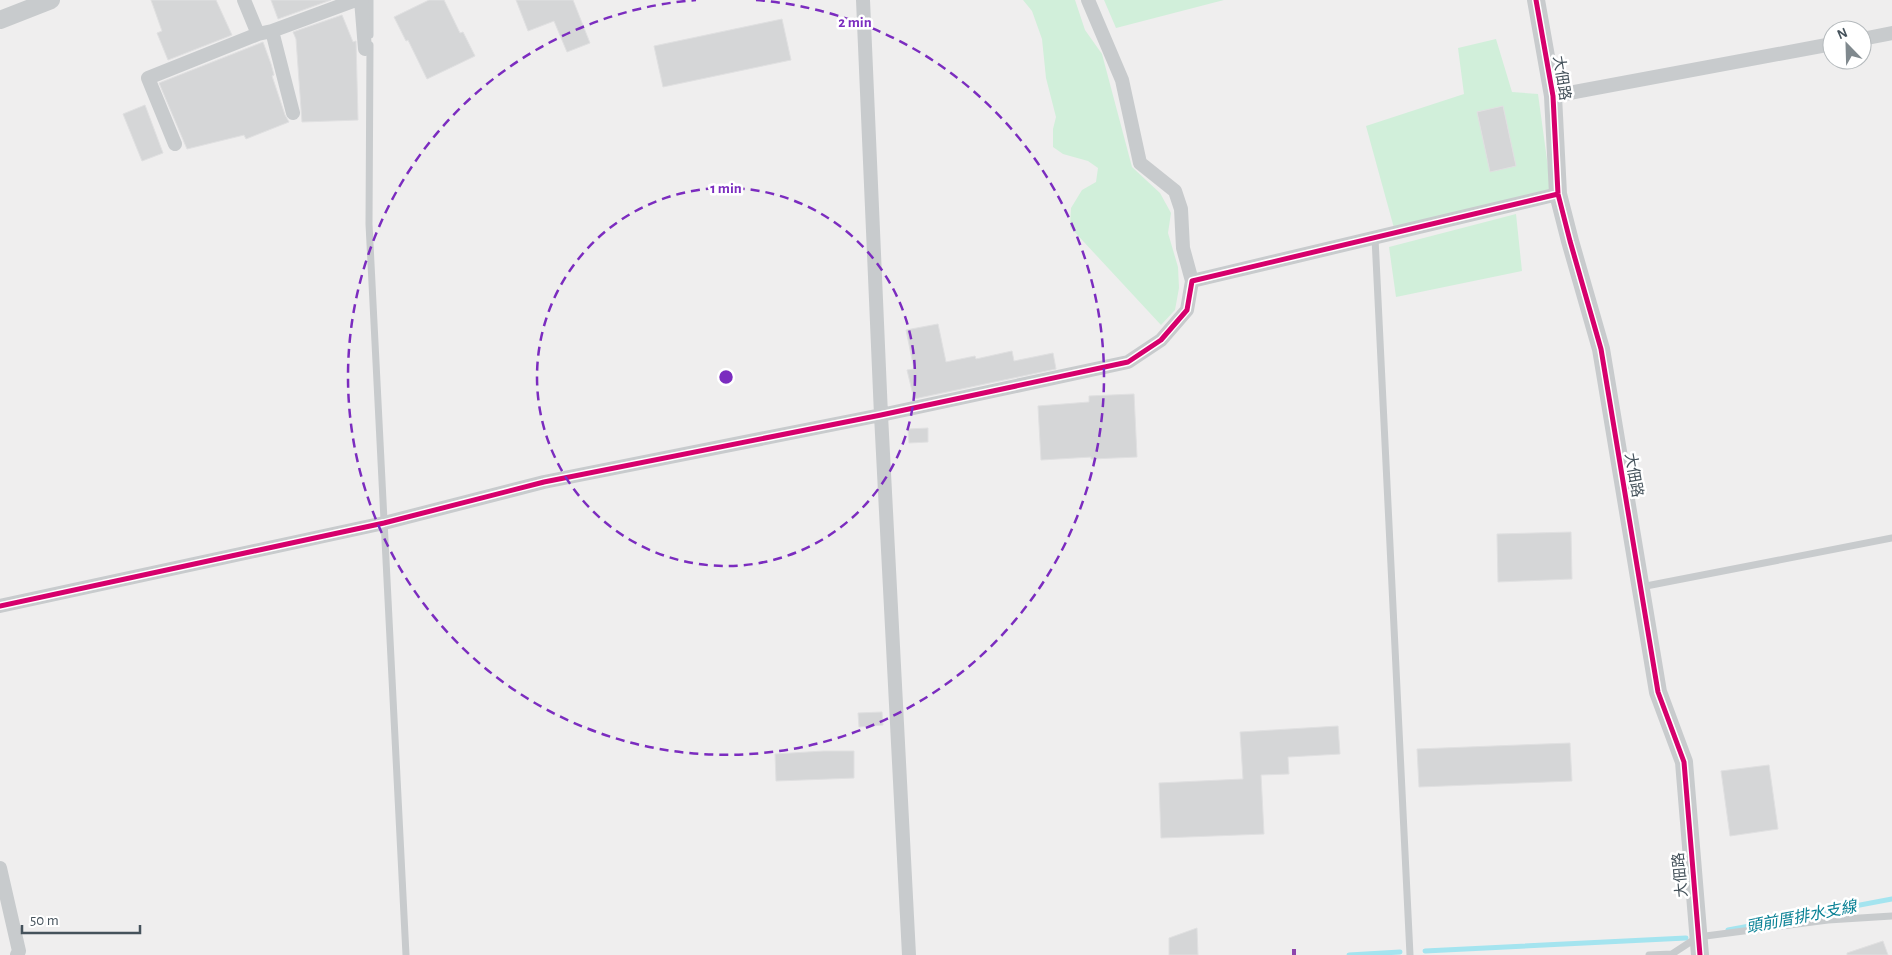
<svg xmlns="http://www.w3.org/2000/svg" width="1892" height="955" font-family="'Alegreya Sans','Noto Sans TC',sans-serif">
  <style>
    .green { fill: #d1efda; fill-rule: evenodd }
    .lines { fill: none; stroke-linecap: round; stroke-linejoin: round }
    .stream { stroke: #a4e4ef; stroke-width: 5 }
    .building { fill: #d5d6d7; stroke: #e0e0e1 }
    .service { stroke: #c8cbcd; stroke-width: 7 }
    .minor { stroke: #c8cbcd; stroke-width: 14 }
    .tertiary { stroke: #c8cbcd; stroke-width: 18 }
    .quiet { stroke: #8e44ad; stroke-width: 4; stroke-dasharray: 8 4; stroke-linecap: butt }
    .cycleway-casing { stroke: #fff; stroke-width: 8 }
    .cycleway { stroke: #d6006c; stroke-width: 5 }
    .ring { fill: none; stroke: #7b2cbf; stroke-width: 2.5; stroke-dasharray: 9 6 }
    .labels { text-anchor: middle; stroke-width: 5; stroke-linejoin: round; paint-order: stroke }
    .street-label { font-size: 15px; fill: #45525b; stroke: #fff }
    .water-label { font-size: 16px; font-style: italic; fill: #088195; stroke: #fff }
    .centre { fill: #7b2cbf; stroke: #fff; stroke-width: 2.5 }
    .ring-label { font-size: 15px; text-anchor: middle; font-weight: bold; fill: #7b2cbf; stroke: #fff; stroke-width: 5; stroke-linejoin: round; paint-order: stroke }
  </style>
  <rect width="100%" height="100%" fill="#efeeee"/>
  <path class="green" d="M1023 0H1075L1085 30 1102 54 1132 167 1160 193 1171 213 1168 233 1178 267 1179 288 1175 310 1161 325 1070 227 1071 208 1082 190 1096 182 1098 168 1088 161 1063 154 1053 147V129L1056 117 1046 78 1042 39 1032 11Z
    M1104 0H1224L1116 28Z
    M1496 39 1512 92 1538 94 1551 189 1394 228 1366 126 1464 94 1458 48ZM1503 106 1516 166 1490 171 1477 112Z
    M1516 214 1522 271 1396 297 1389 247Z"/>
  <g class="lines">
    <path class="stream" d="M1728 930 1892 899
      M1425 951 1686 938
      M1349 955 1400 952"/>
  </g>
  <path class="building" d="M151 0H216L232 35 168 60 157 33 162 31Z
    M271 0H331L278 19Z
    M429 0H444L460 33 463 32 475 56 427 79 408 40 406 41 394 17Z
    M516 0H573L590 43 567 52 554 21 528 31Z
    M342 15 353 42 356 41 358 120 302 122 296 39 293 32Z
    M782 19 791 60 663 87 654 46Z
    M263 42 271 64 274 75 272 76 285 115 289 122 246 139 244 135 187 149 159 83Z
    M145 105 163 153 142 161 123 114Z
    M1503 106 1516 166 1490 172 1477 112Z
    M938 324 946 362 975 356 976 359 1012 351 1014 361 1053 353 1056 369 914 399 907 370 914 369 906 330Z
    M1134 394 1137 457 1091 459V457L1041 460 1038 406 1089 402V396Z
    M928 428V442L909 443 908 429Z
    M1571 532 1572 579 1498 582 1497 534Z
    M882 712 883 725 859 727 858 713Z
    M1338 726 1340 754 1288 757 1289 774 1261 775 1264 834 1161 838 1159 783 1243 779 1240 732Z
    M1570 743 1572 781 1419 787 1417 749Z
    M824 751H854V778L776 781 775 754Z
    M1769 765 1778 829 1730 836 1721 771Z
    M1197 928 1198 955H1169V938Z
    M1883 941 1888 955H1847V953Z"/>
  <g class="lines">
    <path class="service" d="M370 35V0
      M370 45 369 224 406 955
      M1375 238 1410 955
      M1641 587 1892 538
      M1649 955 1672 954 1698 937 1828 920 1892 916"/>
    <path class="minor" d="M244 0 258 34
      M361 0 365 49
      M863 0 881 415 909 955
      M1088 0 1122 80 1140 163 1175 191 1181 209 1183 248 1192 281
      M272 31 293 113
      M1862 39 1892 33
      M1553 96 1832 44
      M175 144 148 78 258 34 272 31 356 0
      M0 606 384 523 544 482 881 415 1128 362 1161 340 1187 310 1192 281 1558 194
      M0 868 19 951 17 955"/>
    <path class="tertiary" d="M1536 0 1553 96 1558 194 1570 241 1601 349 1658 692 1684 762 1700 955
      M0 20 51 0"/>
    <path class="quiet" d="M1294 949V955"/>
    <defs>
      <path id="cycleway" d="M1536 0 1553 96 1558 194 1570 241 1601 349 1658 692 1684 762 1700 955
        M0 606 384 523 544 482 881 415 1128 362 1161 340 1187 310 1192 281 1558 194"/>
    </defs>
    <use href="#cycleway" class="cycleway-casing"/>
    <use href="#cycleway" class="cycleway"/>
  </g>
  <g class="ring">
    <circle cx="726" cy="377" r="189"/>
    <path d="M756 0A378 378 0 1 1 696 0"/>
  </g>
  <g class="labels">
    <g class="street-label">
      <text transform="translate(1562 78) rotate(81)" y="5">大佃路</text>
      <text transform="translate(1634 475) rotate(80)" y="5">大佃路</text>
      <text transform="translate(1680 875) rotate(-95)" y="5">大佃路</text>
    </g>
    <g class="water-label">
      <text transform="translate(1801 916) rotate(-11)" y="6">頭前厝排水支線</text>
    </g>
  </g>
  <circle cx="726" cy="377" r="8" class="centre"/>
  <g class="ring-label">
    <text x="855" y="27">2 min</text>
    <text x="726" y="193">1 min</text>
  </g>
  <g transform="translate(1847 45) rotate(337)"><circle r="24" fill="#ffffff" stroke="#b5babd"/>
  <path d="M0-4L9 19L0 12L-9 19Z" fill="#80898e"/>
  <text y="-8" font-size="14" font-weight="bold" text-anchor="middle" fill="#45525b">N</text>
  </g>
  <path d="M22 925v8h118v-8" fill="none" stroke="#45525b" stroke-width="2.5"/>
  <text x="30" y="925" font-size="15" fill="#45525b" stroke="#ffffff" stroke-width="4" paint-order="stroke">50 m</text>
</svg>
